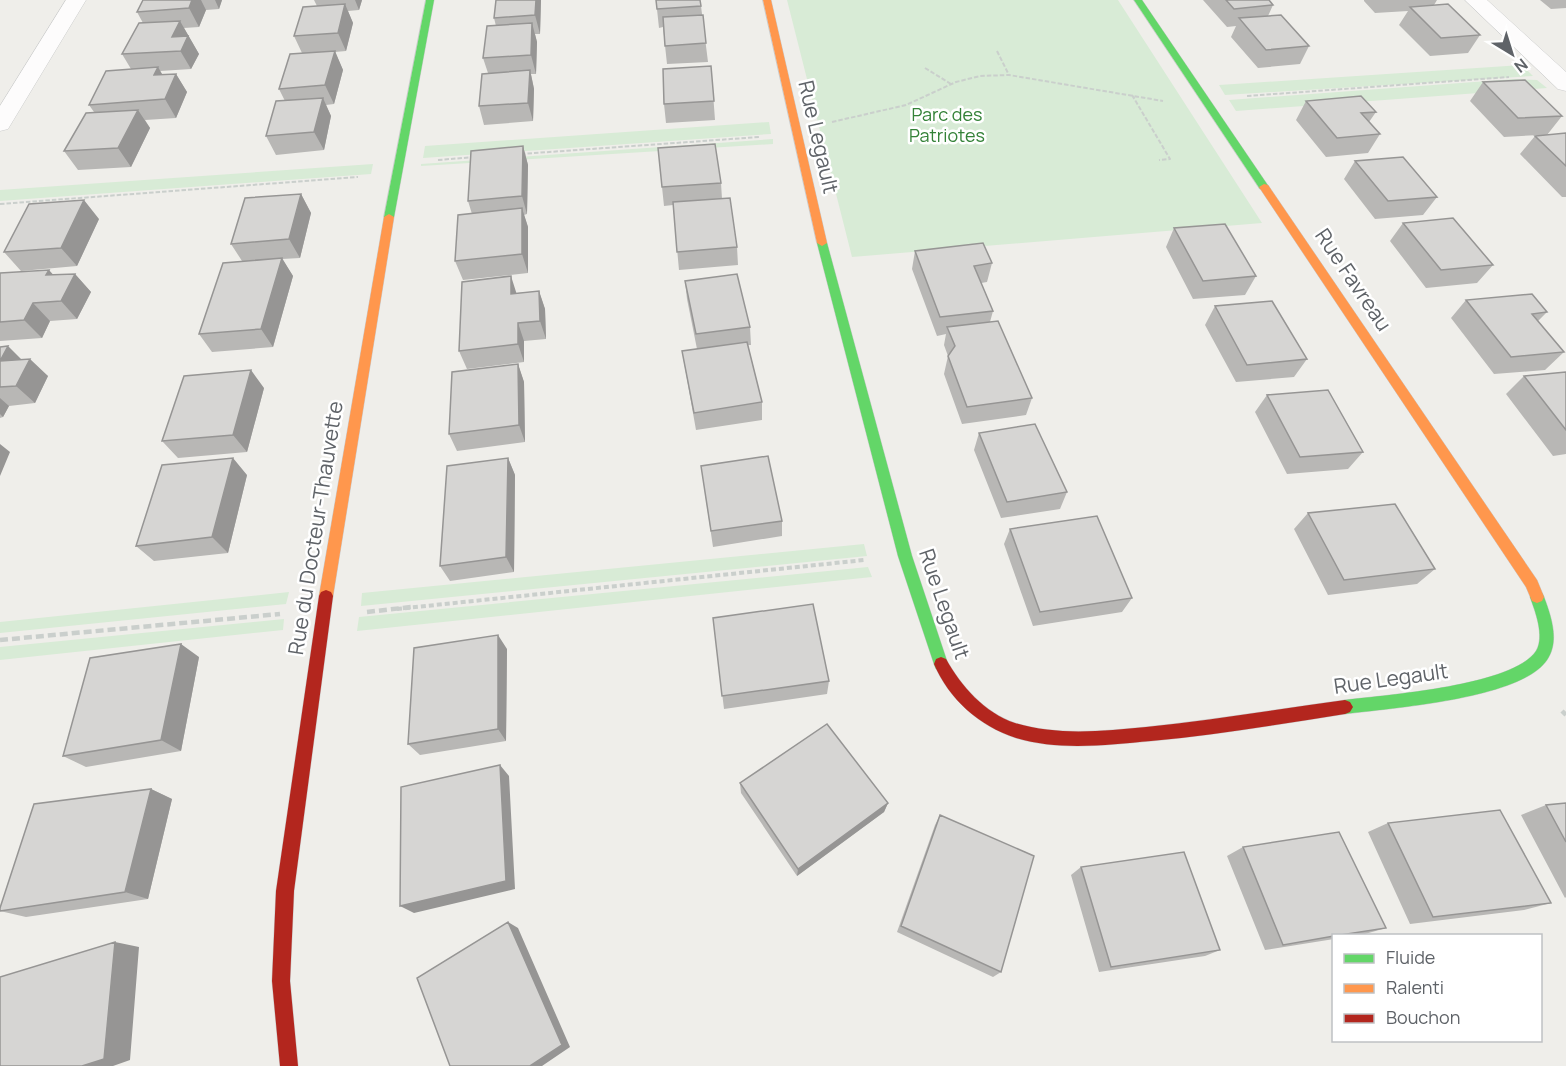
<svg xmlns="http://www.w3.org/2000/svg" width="1566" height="1066" font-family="Manrope,sans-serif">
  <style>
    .green { fill: #d8ebd6 }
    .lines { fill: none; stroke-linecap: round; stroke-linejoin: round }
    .street-casing { stroke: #cbcccc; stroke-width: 1 }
    .fast-casing { stroke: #cacacb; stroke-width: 1 }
    .slow-casing { stroke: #cacacb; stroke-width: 1 }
    .jam-casing { stroke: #cacacb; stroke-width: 1 }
    .path-far2 { stroke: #cacfcc; stroke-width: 2; stroke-dasharray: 4.5 2; stroke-linecap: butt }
    .path-far1 { stroke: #cacfcc; stroke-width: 4; stroke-dasharray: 5 3; stroke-linecap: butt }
    .path { stroke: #cacfcc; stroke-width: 4.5; stroke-dasharray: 8 4; stroke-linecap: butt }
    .street { fill: #fdfcfc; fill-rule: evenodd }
    .fast { fill: #63d668; fill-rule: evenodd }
    .slow { fill: #ff974d; fill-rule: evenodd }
    .jam { fill: #b3261e; fill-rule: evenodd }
    .wall { fill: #b8b7b5 }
    .shaded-wall { fill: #969594 }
    .building { fill: #d6d5d3; stroke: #969594; stroke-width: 1.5 }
    .labels { text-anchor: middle; stroke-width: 5; stroke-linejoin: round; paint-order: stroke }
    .far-park-label { font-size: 18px; fill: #348238; stroke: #fff }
    .street-label { font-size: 21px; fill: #5f6368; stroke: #fff }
  </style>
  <rect width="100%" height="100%" fill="#efeeea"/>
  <path class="green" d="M787 0H1118L1262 223 852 257Z
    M1522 65 1533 76 1225 95 1219 85Z
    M1515 79 1537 80 1547 88 1236 111 1229 100Z
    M769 122 771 134 423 158 425 146Z
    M773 139V144L421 166V164Z
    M373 164 371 174 0 201V190Z
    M864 544 867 556 361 606 362 593Z
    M868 567 872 577 357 631 359 617Z
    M289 592 286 604 0 633V622Z
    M284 619 283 630 0 660V647Z"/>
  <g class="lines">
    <defs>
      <path id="street" d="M66 0H86L11 124 8 129 0 131V106Z
        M1465 0H1487L1566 72V91L1558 89Z"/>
      <path id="fast" d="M426 0H434L394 217 389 220 384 217Z
        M1134 0H1142L1269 187 1268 189H1260Z
        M822 240 827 243 912 556 948 664 946 669 941 671 936 669 934 664 898 556 817 243Z
        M1537 591 1542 593 1544 597C1551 616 1560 641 1547 660 1521 699 1391 708 1345 714L1340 712 1337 707 1340 702 1345 700C1386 695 1513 686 1536 651 1545 636 1535 611 1530 597L1532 593Z"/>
      <path id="slow" d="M763 0H771L827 243 822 246 817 243Z
        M1264 184 1268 185 1537 580 1544 597 1542 601 1537 603 1532 601 1526 587 1259 187Z
        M389 214 394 217 333 596 331 600 326 602 321 600 319 596 384 217Z"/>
      <path id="jam" d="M326 590 331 592 333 596 294 891 290 981 298 1066H280L272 981 276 891 319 596 321 592Z
        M941 657 946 659C961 686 985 713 1015 723 1057 736 1104 731 1146 727 1213 720 1279 709 1345 700L1350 702 1353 707 1350 712 1345 714C1281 724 1216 735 1151 741 1107 745 1059 751 1016 738 979 726 949 699 934 664L936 659Z"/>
    </defs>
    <use href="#street" class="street-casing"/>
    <use href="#fast" class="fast-casing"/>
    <use href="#slow" class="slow-casing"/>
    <use href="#jam" class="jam-casing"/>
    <path class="path-far2" d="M997 51 1009 75
      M925 68 951 84
      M1132 95 1170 159 1159 160
      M1247 96 1509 77
      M832 122 906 105 956 82 980 76 1009 75 1163 101
      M521 154 759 137
      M438 160 475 157
      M0 204 358 177"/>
    <path class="path-far1" d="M397 609 864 560"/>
    <path class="path" d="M367 612 411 607
      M0 640 280 614
      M1562 711 1566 715"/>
    <use href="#street" class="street"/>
    <use href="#fast" class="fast"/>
    <use href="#slow" class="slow"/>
    <use href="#jam" class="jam"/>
  </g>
  <path class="wall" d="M143 0H222L219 9 206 10 199 27 184 28 199 54 191 69 160 71 162 75 176 74 187 92 176 118 145 120 150 128 131 167 78 170 64 151 94 112 89 105 131 69 122 54 143 23 137 12Z
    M314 0H362L359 10 348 11 353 23 346 51 335 52 343 70 334 104 326 105 331 116 324 150 276 155 266 136 285 101 279 89 302 53 294 36 317 6Z
    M496 0H541L540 34H535L537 42 536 74H531L534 89 533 121 484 125 479 106 488 73 483 58 496 26 494 18Z
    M656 0 701 6 708 62 667 64 663 27 659 28Z
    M1203 0H1269L1273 5 1268 16 1309 46 1300 64 1258 68 1231 37 1236 26 1227 27Z
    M1364 0H1437L1434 5 1480 35 1468 53 1430 56 1399 25 1408 11 1375 13 1364 1Z
    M1540 0H1566V8L1551 9Z
    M711 66 715 120 666 123 664 104Z
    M1483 82 1562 116 1547 135 1566 133V197H1562L1520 154 1535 136 1539 135 1504 137 1470 101Z
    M1306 101 1376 112 1369 122 1380 134 1368 153 1326 157 1296 120Z
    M523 146 528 165 527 214 524 215 528 227V273L463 280 455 261 472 214 468 201Z
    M1355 161 1437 197 1423 215 1375 219 1344 179Z
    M721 183 722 199 737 247 738 265 679 270 673 205 664 206 662 187Z
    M301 194 311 213 300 258 282 259 293 276 273 347 212 352 199 334 242 261 231 244Z
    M99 219 77 266 21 271 4 252Z
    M1403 223 1493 265 1477 283 1426 288 1390 241Z
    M1174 228 1256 276 1245 295 1193 299 1166 247Z
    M915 251 992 263 987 282 981 283 993 311 990 322 1032 398 1026 415 962 424 944 374 948 356 944 345 946 334 937 336 912 269Z
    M0 273 53 275 75 274 91 292 77 319 50 321 42 338 0 341Z
    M685 281 750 327 751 345H748L762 402V420L696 430 682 351 697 349 687 299Z
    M539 291 545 309 546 339 524 341V362L467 369 459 351 517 293Z
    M1466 300 1547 312 1538 321 1564 352 1545 370 1494 374 1451 318Z
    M1215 306 1307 359 1294 377 1236 382 1205 325Z
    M0 347 48 376 35 403 9 406 3 417 0 418Z
    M518 364 524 382 525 442 457 451 449 434Z
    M1566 372V454L1553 456 1506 394 1524 376Z
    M264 388 247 452 178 458 162 441Z
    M1267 395 1363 452 1348 469 1287 474 1255 412Z
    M979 433 1067 492 1060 509 1001 518 974 450Z
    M508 458 515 475 514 572 450 581 440 566Z
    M701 466 782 521V536L713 547Z
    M247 475 228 553 154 561 136 546Z
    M1308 513 1435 569 1417 584 1328 595 1294 529Z
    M1010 529 1132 598 1122 612 1033 626 1004 544Z
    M713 618 829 681 827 694 724 709Z
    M507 649 506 741 420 755 408 744Z
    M199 657 181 751 86 767 63 756Z
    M740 783 888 803 884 812 797 876 741 793Z
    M151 789 172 799 148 899 26 917 0 911Z
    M1566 803V897L1565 898 1521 815 1546 805Z
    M940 815 1001 972 993 977 897 932 935 825Z
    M1388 823 1551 903 1524 910 1410 924 1368 832Z
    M1243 847 1386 928 1365 934 1354 936H1334V939L1265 950 1227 856Z
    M1081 867 1220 950 1205 956 1099 972 1071 875Z"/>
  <path class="shaded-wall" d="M192 0H201L206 10 199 27 189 8Z
    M215 0H222L219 9Z
    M355 0H362L359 10Z
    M536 0H541L540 34 535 15Z
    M345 4 353 23 346 51 338 33Z
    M180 21 199 54 191 69 172 37Z
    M532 23 537 42 536 74 531 55Z
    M335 51 343 70 334 104 325 85Z
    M158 67 169 86 154 75Z
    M530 70 534 89 533 121 528 103Z
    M176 74 187 92 176 118 165 99Z
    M323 98 331 116 324 150 314 132Z
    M138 110 150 128 131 167 118 148Z
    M523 146 528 165 527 214 522 196Z
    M301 194 311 213 300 258 289 239Z
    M84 200 99 219 77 266 61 248Z
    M522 208 528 227V273L522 254Z
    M282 258 293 276 273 347 261 329Z
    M49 270 65 288 46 275Z
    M75 274 91 292 77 319 61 301Z
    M511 276 517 295 511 294Z
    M539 291 545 309 546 339 540 321Z
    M33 303 50 321 42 338 24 320Z
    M518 323 524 341V362L518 344Z
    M8 346 26 364 0 361Z
    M30 359 48 376 35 403 16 386Z
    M518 364 524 382 525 442 519 425Z
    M251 370 264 388 247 452 233 435Z
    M0 398 9 406 3 417 0 414Z
    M0 444 10 452 0 476Z
    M233 458 247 475 228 553 212 537Z
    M508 458 515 475 514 572 506 557Z
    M498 635 507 649 506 741 498 729Z
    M181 644 199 657 181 751 161 740Z
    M500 765 509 776 515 889 414 913 400 906Z
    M151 789 172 799 148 899 125 892Z
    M888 803 884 812 797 876 798 869Z
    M508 922 518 928 570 1047 542 1066H530Z
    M115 942 139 947 130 1060 113 1066H82Z"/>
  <path class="building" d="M143 0H192L189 8 137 12Z
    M496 0H536L535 15 494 18Z
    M656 0H700L701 6 657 9Z
    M1226 0H1269L1273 5 1234 9Z
    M345 4 338 33 294 36 303 7Z
    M1448 4 1480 35 1441 38 1410 7Z
    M703 15 706 43 665 46 663 17Z
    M1281 15 1309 46 1266 50 1239 18Z
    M180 21 172 37 188 36 181 51 122 54 139 23Z
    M532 23 531 55 483 58 487 26Z
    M335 51 325 85 279 89 290 54Z
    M711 66 714 101 664 104 663 69Z
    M158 67 154 75 176 74 165 99 89 105 106 71Z
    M530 70 528 103 479 106 482 74Z
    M1525 80 1562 116 1518 118 1483 82Z
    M1361 96 1376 112 1361 113 1380 134 1337 138 1306 101Z
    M323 98 314 132 266 136 276 101Z
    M138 110 118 148 64 151 86 113Z
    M1566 133V166L1535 136Z
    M715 144 721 183 662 187 658 148Z
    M523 146 522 196 468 201 471 151Z
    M1403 157 1437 197 1388 201 1355 161Z
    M301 194 289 239 231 244 245 198Z
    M730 198 737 247 677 252 673 202Z
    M84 200 61 248 4 252 29 204Z
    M522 208V254L455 261 458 215Z
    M1453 218 1493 265 1441 270 1403 223Z
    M1225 224 1256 276 1203 281 1174 228Z
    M983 243 992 263 974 266 993 311 940 317 915 251Z
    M282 258 261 329 199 334 223 263Z
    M49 270 46 275 75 274 61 301 33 303 24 320 0 322V273Z
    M737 274 750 327 696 334 685 281Z
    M511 276V294L539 291 540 321 518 323V344L459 351 462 282Z
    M1532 294 1547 312 1532 314 1564 352 1511 357 1466 300Z
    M1272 301 1307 359 1247 365 1215 306Z
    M998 321 1032 398 967 407 948 356 955 346 947 327Z
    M747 342 762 402 694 413 682 351Z
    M8 346 0 361 30 359 16 386 0 387V347Z
    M518 364 519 425 449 434 452 372Z
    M251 370 233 435 162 441 184 376Z
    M1566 372V430L1524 376Z
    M1328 390 1363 452 1300 457 1267 395Z
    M1035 424 1067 492 1007 502 979 433Z
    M768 456 782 521 711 531 701 466Z
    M233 458 212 537 136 546 162 465Z
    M508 458 506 557 440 566 447 466Z
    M1395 504 1435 569 1344 580 1308 513Z
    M1097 516 1132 598 1040 612 1010 529Z
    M813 604 829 681 722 696 713 618Z
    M498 635V729L408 744 414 648Z
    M181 644 161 740 63 756 90 658Z
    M827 724 888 803 798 869 740 783Z
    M500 765 506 881 400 906 401 787Z
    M151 789 125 892 0 911V908L34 804Z
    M1566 803V842L1546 805Z
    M1500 810 1551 903 1433 917 1388 823Z
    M940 815 1034 856 1001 972 901 926Z
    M1339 832 1386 928 1334 936 1283 945 1243 847Z
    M1184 852 1220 950 1111 967 1081 867Z
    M508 922 562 1045 530 1066H450L417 978Z
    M115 942 104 1059 82 1066H0V977Z"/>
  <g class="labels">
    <g class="far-park-label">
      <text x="947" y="121">Parc des<tspan x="947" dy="21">Patriotes</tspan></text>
    </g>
    <g class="street-label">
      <text transform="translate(818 137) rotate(77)" y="7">Rue Legault</text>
      <text transform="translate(1353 280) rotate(56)" y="7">Rue Favreau</text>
      <text transform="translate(316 528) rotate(-81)" y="7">Rue du Docteur-Thauvette</text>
      <text transform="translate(944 604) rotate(71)" y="7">Rue Legault</text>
      <text transform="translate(1391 679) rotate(-8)" y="7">Rue Legault</text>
    </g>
  </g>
  <rect x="1332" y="934" width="210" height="108" fill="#ffffff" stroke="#bfc1c3" stroke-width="1.5"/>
  <rect x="1344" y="954" width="30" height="9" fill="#63d668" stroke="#bfc1c3" stroke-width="1.5"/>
  <text x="1386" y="964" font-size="18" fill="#5f6368">Fluide</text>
  <rect x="1344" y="984" width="30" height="9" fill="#ff974d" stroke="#bfc1c3" stroke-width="1.5"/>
  <text x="1386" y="994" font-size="18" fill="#5f6368">Ralenti</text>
  <rect x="1344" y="1014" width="30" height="9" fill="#b3261e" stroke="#bfc1c3" stroke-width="1.5"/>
  <text x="1386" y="1024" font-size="18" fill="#5f6368">Bouchon</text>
  <g transform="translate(1512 54) rotate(142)" stroke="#ffffff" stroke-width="4.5" paint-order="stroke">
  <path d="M0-4.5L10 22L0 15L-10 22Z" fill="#5f6368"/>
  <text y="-9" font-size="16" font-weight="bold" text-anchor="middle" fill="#5f6368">N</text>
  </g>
</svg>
